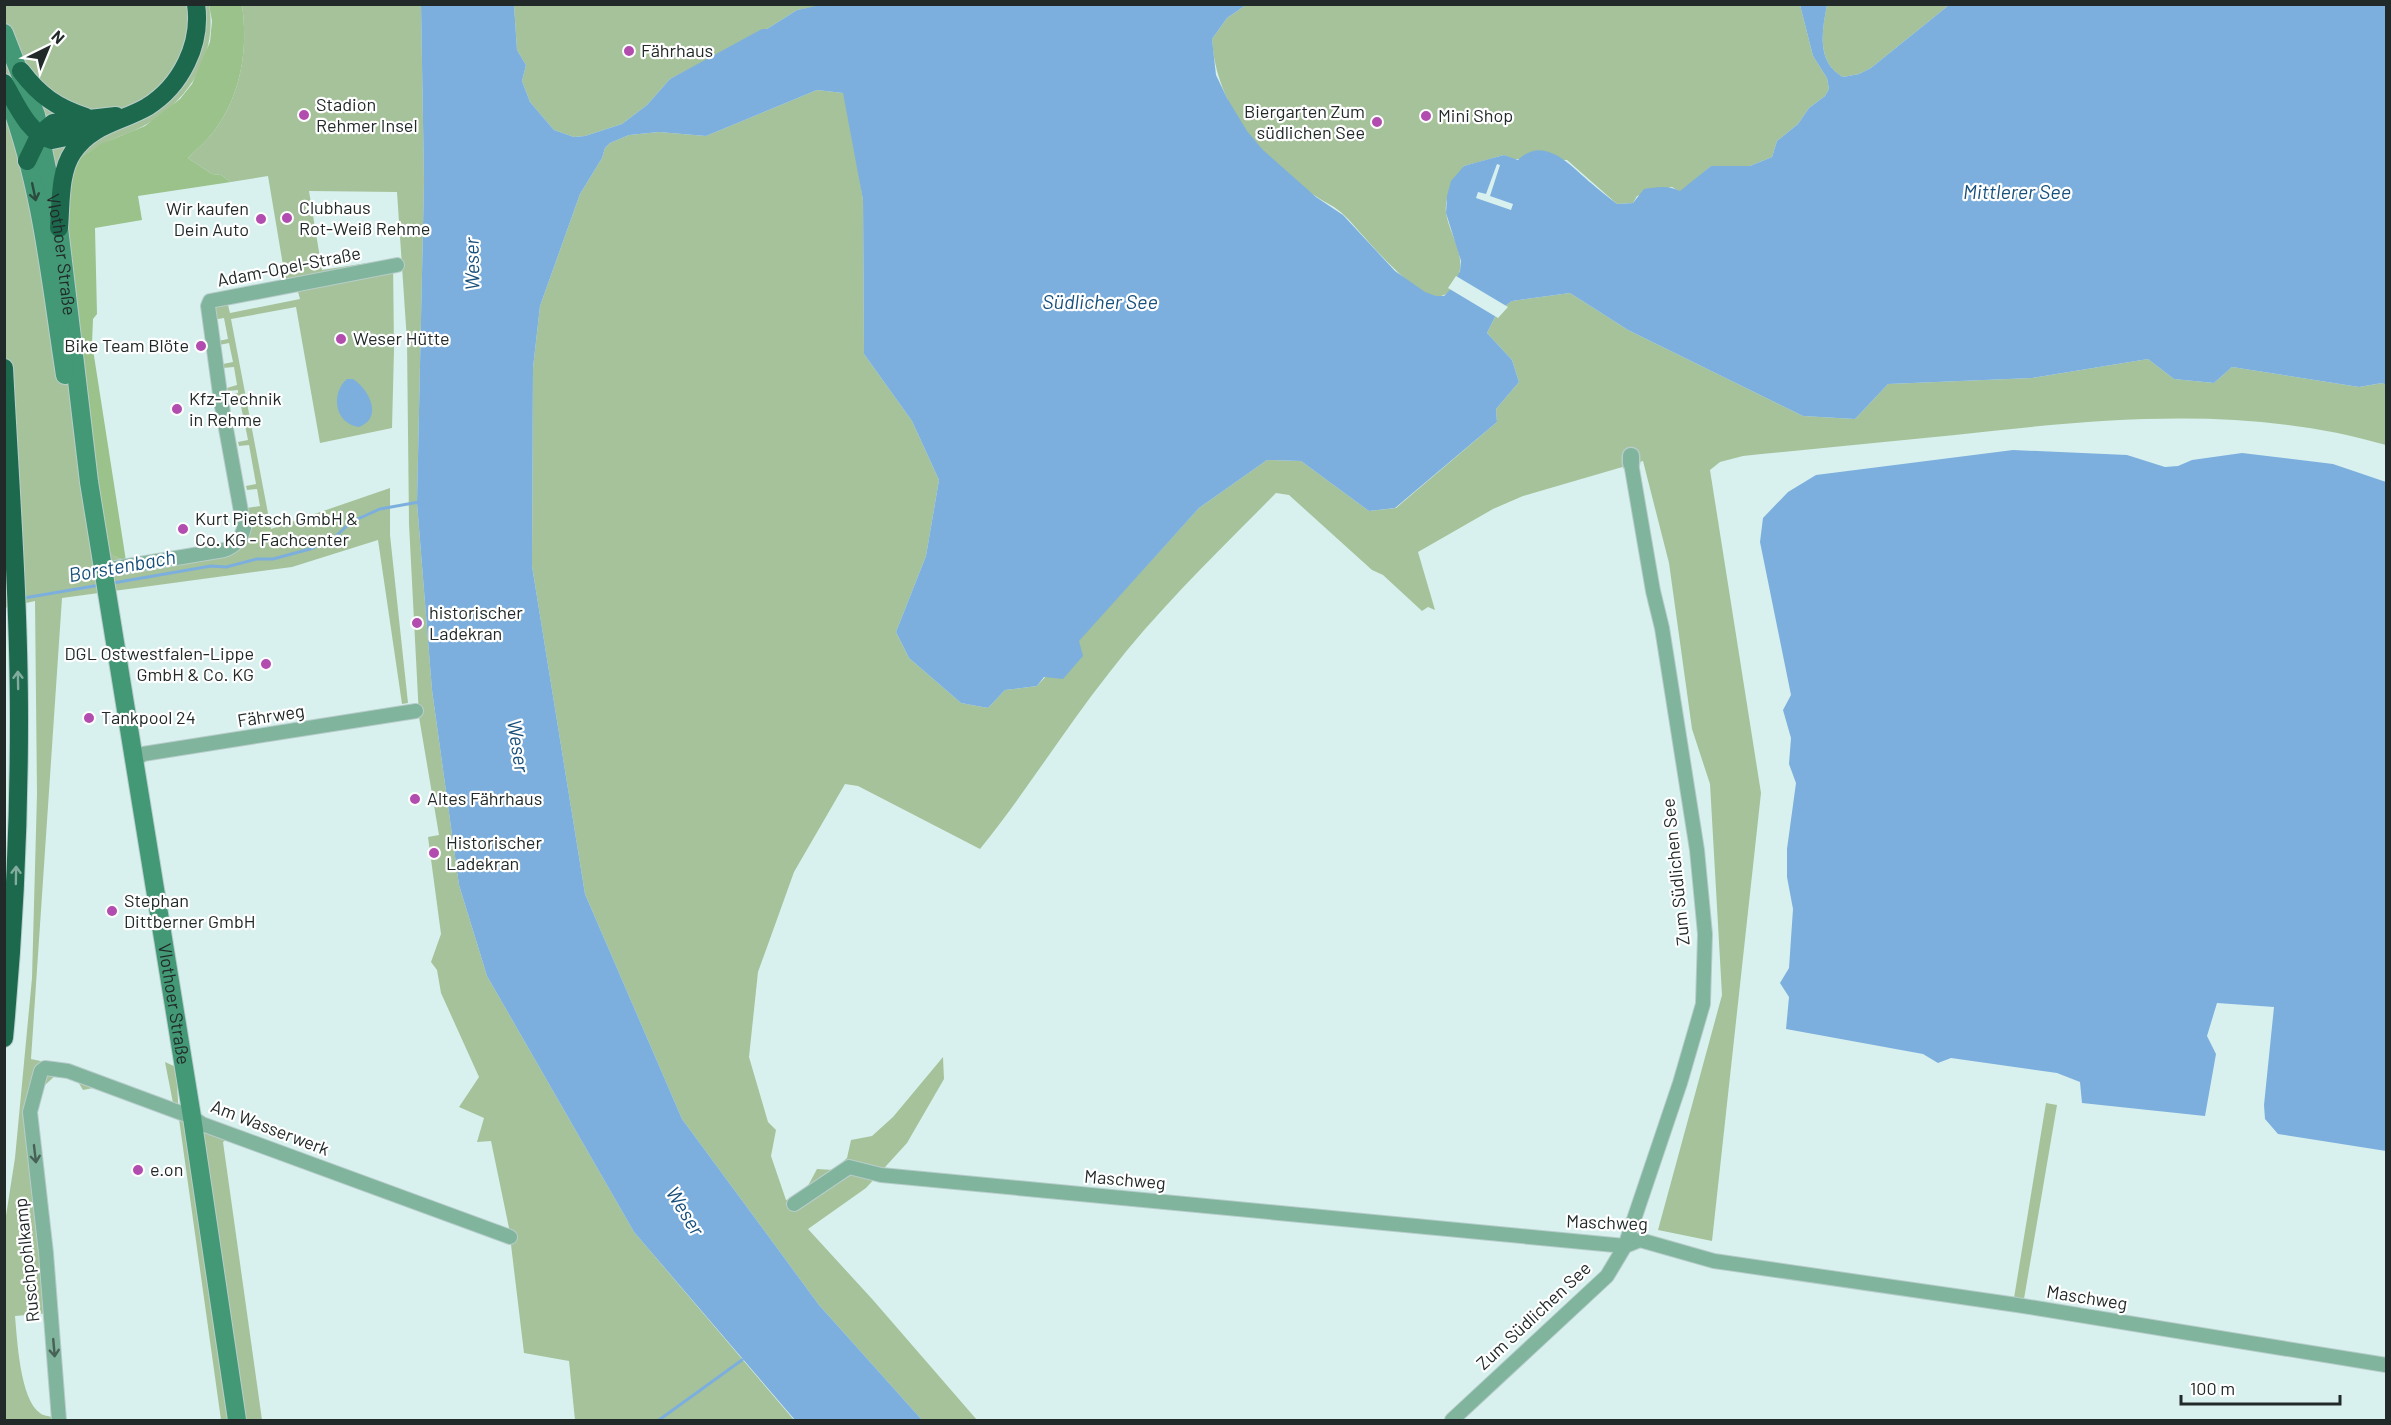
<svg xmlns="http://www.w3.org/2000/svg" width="2391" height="1425" font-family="Barlow,sans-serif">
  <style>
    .green { fill: #a6c29a; fill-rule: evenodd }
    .forest { fill: #9bc28b }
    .water { fill: #7cafdd }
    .pier { fill: #d8f1ef }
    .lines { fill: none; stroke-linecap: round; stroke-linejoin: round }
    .stream { stroke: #7cafdd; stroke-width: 3 }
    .minor-casing { stroke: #b7cdcb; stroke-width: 16 }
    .tertiary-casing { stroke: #b7cdcb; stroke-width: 19 }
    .secondary-casing { stroke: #b7cdcb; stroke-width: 20 }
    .motorway-casing { stroke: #b7cdcb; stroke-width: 20 }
    .minor { stroke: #80b49c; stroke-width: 14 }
    .tertiary { stroke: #80b49c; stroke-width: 16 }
    .secondary { stroke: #439875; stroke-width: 18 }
    .motorway { stroke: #1c694d; stroke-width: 18 }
    .oneway { stroke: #2b4b40 }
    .oneway2 { stroke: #82ac9d }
    .oneway3 { stroke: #476157 }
    .poi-dot { fill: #b34caf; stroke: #fff; stroke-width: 2 }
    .labels { text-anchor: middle; stroke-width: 4.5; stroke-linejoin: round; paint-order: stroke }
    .poi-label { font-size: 18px; fill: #212a29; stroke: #fff; text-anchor: start }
    .street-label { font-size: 18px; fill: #212a29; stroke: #fff }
    .water-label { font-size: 20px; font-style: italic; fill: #18507c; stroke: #fff }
  </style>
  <rect width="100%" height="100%" fill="#d8f1ef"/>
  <path class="green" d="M4 5H209C218 54 189 100 147 124 134 132 118 136 105 143 94 148 84 156 74 163L114 556 126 561 227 554 247 508 260 506 257 489 247 490 246 486 256 484 249 445 239 446 238 442 248 440 244 420 234 422 233 418 243 416 239 397 229 398V395L238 393V390L228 391 227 388 237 385 234 367 223 368V364L233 362 229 343 219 345 218 341 228 339 224 318 212 320 214 307 227 301 230 313 300 299 297 288 287 289 268 176 231 182 221 175 212 174 188 158C198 148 210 138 217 127 242 91 248 47 242 5H421L424 181 417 503 432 690 459 885 487 976 634 1232 794 1420H575L569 1361 524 1353 509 1228 491 1141 477 1142 484 1118 459 1107 479 1077 441 993 437 970 431 962 441 934 428 837 439 835 419 717 409 524 407 341 397 192 309 191 322 270 393 259 394 350 392 428 320 443 296 307 231 319 271 529 390 488V535L408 703 402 704 378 540 292 567 62 598 31 1059 74 1068 173 1103 165 1062 176 1067 179 1119 214 1133 212 1120 434 1204 229 1138 223 1142 262 1420H221L179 1119 98 1087 83 1090 75 1077 56 1075 45 1085 33 1113 62 1420H5V1222L15 1158 32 978 37 794 35 601 4 608ZM50 1313 53 1417C49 1416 43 1416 40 1413 20 1400 17 1338 15 1316Z
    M514 5H826L797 10 767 29 670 79 647 105 622 124 585 136 574 137 554 130 530 102 522 81 526 65 517 50Z
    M1246 5H1800L1813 56 1827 78 1829 89 1825 96 1809 108 1798 124 1777 141 1772 157 1750 166H1711L1681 192 1672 187 1637 196 1633 203 1617 204 1567 160 1513 159 1504 155 1464 166C1456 181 1444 195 1446 212 1449 236 1469 257 1456 282 1453 287 1450 293 1444 295 1419 307 1361 231 1344 215 1336 207 1326 203 1317 197 1297 185 1261 151 1247 132 1227 104 1214 74 1212 39L1227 18Z
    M1827 5H1949L1871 68 1859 74 1843 77C1816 62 1822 30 1827 5Z
    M817 90 843 93 847 102 863 200 864 354 912 421 939 480 926 556 896 632 909 658 961 703 988 708 1005 690 1037 686 1199 508 1267 460 1301 461 1369 511 1396 508 1497 422 1496 409 1519 382 1512 360 1487 333 1498 311 1512 301 1570 293 1628 330 1803 416 1855 419 1888 384 2032 378 2148 359 2174 379 2214 383 2232 367 2359 387 2382 383 2386 385V445C2246 404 2098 419 1955 435 1884 442 1813 449 1743 456L1720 462 1710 470 1761 793 1712 1241 1658 1230 1722 995 1710 784 1692 729 1669 563 1643 461 1523 496 1493 509 1418 552 1435 610 1428 607 1422 611 1383 575 1372 570 1289 495 1276 493C1219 551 1159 608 1109 673 1064 730 1026 792 980 849L858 786 845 784 794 872 758 972 749 1057 768 1122 776 1130 771 1156 786 1200 803 1195 817 1169 834 1170 847 1158 851 1140 872 1136 893 1117 943 1057 944 1079 907 1143 866 1188 808 1229 873 1300 977 1420H922L819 1305 682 1119 585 894 532 566 533 368 540 306 580 194 602 158 605 148 610 143 629 135 659 132 706 136Z
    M2046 1103 2057 1105 2024 1299 2014 1298Z"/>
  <path class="forest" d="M209 5H242C248 47 242 91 217 127 210 138 198 148 188 158L212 174 221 175 231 182 138 196 142 220 95 228 97 314 93 319 92 343 126 561 114 556 108 548 92 454 65 253 68 176 73 163 101 144 145 126 180 99 192 84 210 42 212 21Z"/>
  <path class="water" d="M826 4 1246 5 1227 18 1212 39 1216 75 1227 98 1247 131 1263 150 1316 197 1343 215 1395 271 1425 292 1436 296H1444L1452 288 1460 271 1461 261 1446 213 1447 196 1451 181 1464 166 1478 162 1504 155 1518 160C1544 134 1571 166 1591 183 1599 190 1608 197 1617 204L1633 203 1644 189C1657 187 1668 185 1680 191L1711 166H1750L1772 157 1777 141 1798 124 1809 108 1825 96 1829 89 1827 78 1813 56 1800 5H1827C1822 31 1816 62 1843 77L1859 74 1871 68 1949 5H2386V385L2382 383 2359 387 2232 367 2214 383 2174 379 2148 359 2032 378 1888 384 1855 419 1803 416 1628 330 1570 293 1512 301 1498 311 1487 333 1512 360 1519 382 1496 409 1497 422 1395 508 1369 511 1301 461 1267 460 1199 508 1079 641 1083 656 1063 679 1044 677 1037 686 1005 690 988 708 961 703 909 658 896 632 926 556 939 480 912 421 864 354 863 200 843 93 817 90 706 136 659 132 629 135 610 143 605 148 602 158 580 194 540 306 533 368 532 566 585 894 682 1119 819 1305 922 1420H795L634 1232 487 976 459 885 432 690 417 503 424 181 421 5H514L517 50 526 65 522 81 530 102 554 130 574 137 585 136 622 124 647 105 670 79 762 29H767L797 10Z
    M347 379H353C370 390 383 418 359 427 335 424 330 394 347 379Z
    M2013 450 2127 455 2165 467 2178 466 2192 460 2242 453 2333 464 2386 482V1151L2278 1134 2265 1119 2264 1105 2274 1007 2217 1003 2207 1036 2216 1054 2205 1116 2082 1103 2080 1082 2057 1073 1951 1058 1938 1063 1923 1054 1786 1029 1789 997 1780 983 1789 968 1793 909 1787 877V849L1796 783 1789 764 1791 738 1783 710 1791 695 1760 542 1763 518 1788 492 1816 475Z"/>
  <path class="pier" d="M1497 164 1500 165 1490 196 1513 204 1511 210 1476 198 1478 192 1486 194Z
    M1456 276 1508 307 1498 318 1448 288Z"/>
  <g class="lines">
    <path class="stream" d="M113 583 211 566 226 567 257 559H273L310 549 333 539 351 522 380 509 419 502
      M24 598 100 585
      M659 1420 742 1360"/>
    <defs>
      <path id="minor" d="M104 570 224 550C235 546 241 540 244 528L221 401 208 306 210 301 397 265
        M134 761 143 754 416 711
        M794 1204 849 1167 881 1175 1625 1246 1640 1240 1714 1261 2017 1305 2386 1365
        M59 1420 46 1253 30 1112 41 1071 45 1068 68 1071 192 1117 202 1124 510 1237
        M1452 1420 1607 1276 1625 1246 1680 1083 1703 1004 1705 934 1697 850 1662 628 1653 591 1631 463"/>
      <path id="tertiary" d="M1631 456V463"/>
      <g id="secondary">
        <path id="s1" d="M4 33 36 115 59 228 89 482 192 1117 237 1420"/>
        <path d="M10 103C42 189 51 285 65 375"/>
      </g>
      <path id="motorway" d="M21 71C39 95 57 108 86 117
        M4 83C16 103 28 134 52 140L91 132
        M27 161 40 134 53 123 116 116
        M59 228C61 205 59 172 73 152 92 124 121 122 147 107 181 86 202 44 196 4
        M4 368C10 485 19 602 19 719 19 826 14 932 4 1038"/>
    </defs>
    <use href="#minor" class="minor-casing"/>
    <use href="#tertiary" class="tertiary-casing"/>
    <use href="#secondary" class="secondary-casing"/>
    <use href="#motorway" class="motorway-casing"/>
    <use href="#minor" class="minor"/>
    <use href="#tertiary" class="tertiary"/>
    <use href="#secondary" class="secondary"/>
    <use href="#motorway" class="motorway"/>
  </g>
  <defs><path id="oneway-shaft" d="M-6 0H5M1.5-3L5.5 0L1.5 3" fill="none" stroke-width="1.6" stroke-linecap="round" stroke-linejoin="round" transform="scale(1.5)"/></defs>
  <use class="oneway" href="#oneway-shaft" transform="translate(34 192) rotate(78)"/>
  <g class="oneway2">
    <use href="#oneway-shaft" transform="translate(18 680) rotate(-91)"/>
    <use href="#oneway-shaft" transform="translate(16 875) rotate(-89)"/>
  </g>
  <g class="oneway3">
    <use href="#oneway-shaft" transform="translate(35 1154) rotate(83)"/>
    <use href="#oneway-shaft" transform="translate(54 1348) rotate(85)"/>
  </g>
  <g class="poi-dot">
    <circle cx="629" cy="51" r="6"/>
    <circle cx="304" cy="115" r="6"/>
    <circle cx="1426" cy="116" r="6"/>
    <circle cx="1377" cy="122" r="6"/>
    <circle cx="287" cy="218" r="6"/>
    <circle cx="261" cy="219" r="6"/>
    <circle cx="341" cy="339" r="6"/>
    <circle cx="201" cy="346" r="6"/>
    <circle cx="177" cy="409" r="6"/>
    <circle cx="183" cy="529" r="6"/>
    <circle cx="417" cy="623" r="6"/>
    <circle cx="266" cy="664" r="6"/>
    <circle cx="89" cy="718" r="6"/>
    <circle cx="415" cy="799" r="6"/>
    <circle cx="434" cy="853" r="6"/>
    <circle cx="112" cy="911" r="6"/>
    <circle cx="138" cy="1170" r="6"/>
  </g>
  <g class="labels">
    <g class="poi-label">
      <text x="641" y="57">Fährhaus</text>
      <text x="316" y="111">Stadion<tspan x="316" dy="21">Rehmer Insel</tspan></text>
      <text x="1365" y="118" text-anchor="end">Biergarten Zum<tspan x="1365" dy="21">südlichen See</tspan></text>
      <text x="1438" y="122">Mini Shop</text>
      <text x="299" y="214">Clubhaus<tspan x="299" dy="21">Rot-Weiß Rehme</tspan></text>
      <text x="249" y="215" text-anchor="end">Wir kaufen<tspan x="249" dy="21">Dein Auto</tspan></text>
      <text x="353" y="345">Weser Hütte</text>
      <text x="189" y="352" text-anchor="end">Bike Team Blöte</text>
      <text x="189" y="405">Kfz-Technik<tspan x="189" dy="21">in Rehme</tspan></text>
      <text x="195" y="525">Kurt Pietsch GmbH &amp;<tspan x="195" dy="21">Co. KG - Fachcenter</tspan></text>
      <text x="429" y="619">historischer<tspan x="429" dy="21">Ladekran</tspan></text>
      <text x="254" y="660" text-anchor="end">DGL Ostwestfalen-Lippe<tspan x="254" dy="21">GmbH &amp; Co. KG</tspan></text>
      <text x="101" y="724">Tankpool 24</text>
      <text x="427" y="805">Altes Fährhaus</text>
      <text x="446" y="849">Historischer<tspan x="446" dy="21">Ladekran</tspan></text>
      <text x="124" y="907">Stephan<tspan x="124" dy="21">Dittberner GmbH</tspan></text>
      <text x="150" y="1176">e.on</text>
    </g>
    <g class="street-label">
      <text dy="6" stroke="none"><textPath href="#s1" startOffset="230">Vlothoer Straße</textPath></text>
      <text transform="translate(289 267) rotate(-11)" y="6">Adam-Opel-Straße</text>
      <text transform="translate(271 716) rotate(-9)" y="6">Fährweg</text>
      <text transform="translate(1676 872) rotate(-96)" y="6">Zum Südlichen See</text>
      <text dy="6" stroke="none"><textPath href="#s1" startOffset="988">Vlothoer Straße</textPath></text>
      <text transform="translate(270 1128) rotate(21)" y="6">Am Wasserwerk</text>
      <text transform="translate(1125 1180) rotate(5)" y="6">Maschweg</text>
      <text transform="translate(1607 1223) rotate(2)" y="6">Maschweg</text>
      <text transform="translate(27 1260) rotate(-96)" y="6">Ruschpohlkamp</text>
      <text transform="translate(2087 1298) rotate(9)" y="6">Maschweg</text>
      <text transform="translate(1534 1316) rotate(-43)" y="6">Zum Südlichen See</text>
    </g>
    <g class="water-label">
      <text x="2017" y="199">Mittlerer See</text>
      <text transform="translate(472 264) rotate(-91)" y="7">Weser</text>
      <text x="1100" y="309">Südlicher See</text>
      <text transform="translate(122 566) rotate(-10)" y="7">Borstenbach</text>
      <text transform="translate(518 746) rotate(81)" y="7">Weser</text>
      <text transform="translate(685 1211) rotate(58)" y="7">Weser</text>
    </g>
  </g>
  <rect width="2391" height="1425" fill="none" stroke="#212a29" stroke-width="12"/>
  <g transform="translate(48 48) rotate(43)" stroke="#ffffff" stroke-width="4.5" paint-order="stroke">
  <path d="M0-4.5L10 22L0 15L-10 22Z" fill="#212a29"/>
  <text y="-9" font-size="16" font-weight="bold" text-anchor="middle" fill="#212a29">N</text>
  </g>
  <path d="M2181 1395v9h159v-9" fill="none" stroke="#212a29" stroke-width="3"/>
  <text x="2190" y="1395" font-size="18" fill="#212a29" stroke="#ffffff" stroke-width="4.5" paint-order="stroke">100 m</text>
</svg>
